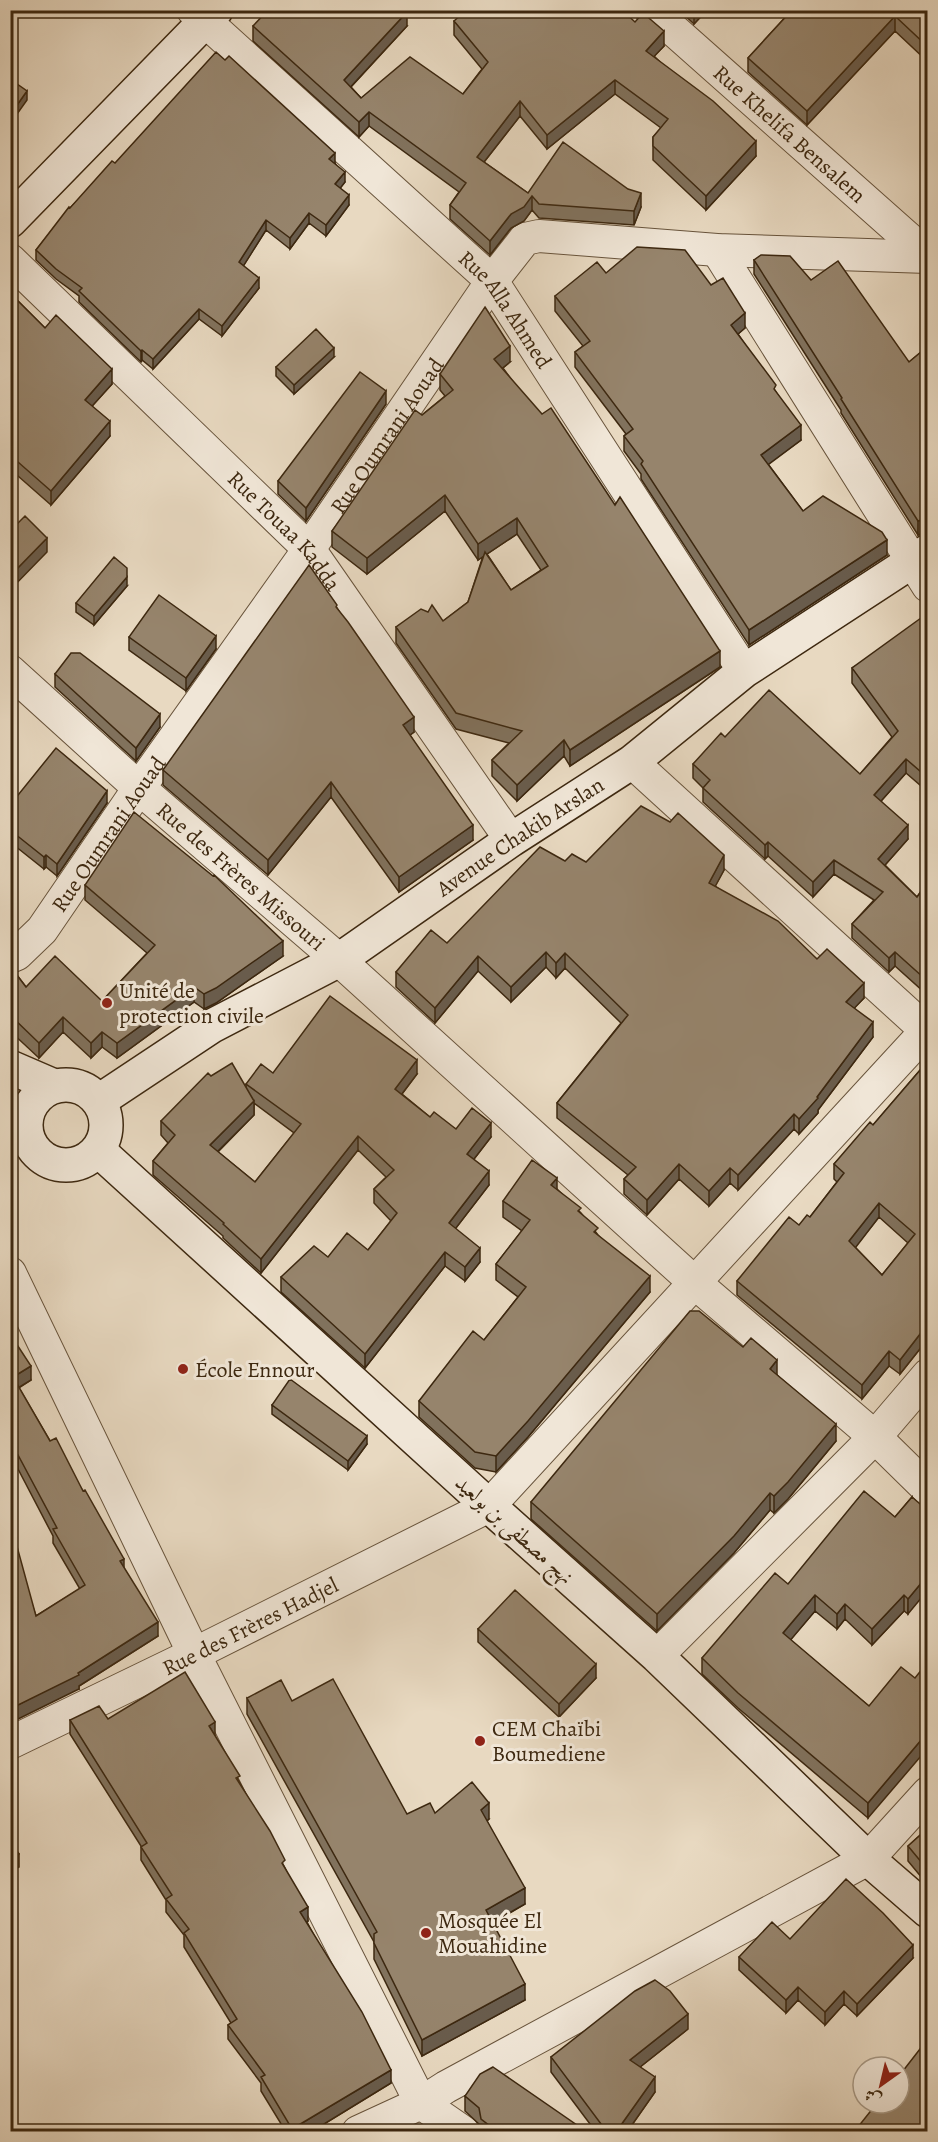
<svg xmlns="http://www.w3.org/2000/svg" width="938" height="2142" font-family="Alegreya,Amiri,serif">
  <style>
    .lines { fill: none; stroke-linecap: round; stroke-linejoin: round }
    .minor-casing { stroke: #68543c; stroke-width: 34 }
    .secondary-casing { stroke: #3d2810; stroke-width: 36 }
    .minor { stroke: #f0e6d7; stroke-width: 32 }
    .secondary { stroke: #f0e6d7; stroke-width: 33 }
    .wall { fill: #81725d; stroke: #3d2810; stroke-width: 1.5; fill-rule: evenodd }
    .shaded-wall { fill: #695c4c; stroke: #3d2810; stroke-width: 1.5 }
    .building { fill: #96846c; stroke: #3d2810; stroke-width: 1.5; fill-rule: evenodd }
    .poi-dot { fill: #8f2418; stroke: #f0e6d7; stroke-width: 2 }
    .labels { text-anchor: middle; stroke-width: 6; stroke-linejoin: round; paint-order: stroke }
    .street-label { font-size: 22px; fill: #3d2810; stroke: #f0e6d7 }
    .poi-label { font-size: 22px; fill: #3d2810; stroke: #f0e6d7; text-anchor: start }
  </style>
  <rect width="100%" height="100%" fill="#e8d9c1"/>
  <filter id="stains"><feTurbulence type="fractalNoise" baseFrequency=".00333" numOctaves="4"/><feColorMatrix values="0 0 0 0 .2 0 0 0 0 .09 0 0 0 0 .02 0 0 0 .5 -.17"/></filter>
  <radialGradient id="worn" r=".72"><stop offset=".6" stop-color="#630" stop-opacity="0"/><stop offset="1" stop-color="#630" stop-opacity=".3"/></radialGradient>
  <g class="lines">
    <defs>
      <g id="minor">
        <path id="s1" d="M193 10 492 281 744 671"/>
        <path id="s2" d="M651 10 928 256"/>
        <path d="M717 250 928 586"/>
        <path id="s3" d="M10 260 309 549 511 840"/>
        <path id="s4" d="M10 671 139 788 339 960 694 1282 875 1437 928 1489"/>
        <path d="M632 762 928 1032"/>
        <path id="s5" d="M10 957 17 954 42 930 139 788 309 549 492 281 525 239 539 236 717 250 928 257"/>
        <path d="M10 1273 194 1654 421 2103 463 2132"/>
        <path d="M657 1656 875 1437 928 1375"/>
        <path id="s6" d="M10 1743 194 1654 489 1506 928 1029"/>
        <path d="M358 2132 421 2103 446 2087 868 1859 928 1793"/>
      </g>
      <g id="secondary">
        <path d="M10 221 216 10"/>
        <path d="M10 1067 54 1086"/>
        <circle cx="66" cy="1125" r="40"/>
        <path id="s7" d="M99 1101 212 1026 339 960 511 840 632 762 744 671 928 551"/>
        <path d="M98 1150 489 1506 657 1656 868 1859 928 1911"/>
      </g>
    </defs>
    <use href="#minor" class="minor-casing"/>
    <use href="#secondary" class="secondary-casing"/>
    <use href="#minor" class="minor"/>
    <use href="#secondary" class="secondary"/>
  </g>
  <path class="wall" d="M679 10H707L694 24Z
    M792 10H927V61L895 31 807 125 748 72V58Z
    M454 21 664 46 654 56 756 156 706 210 653 160V137L661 128 615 94 547 149 520 116 484 162 528 193 641 207 634 225 539 218 532 210 524 221 511 228 490 255 450 219V205L459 192 369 126 359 137 253 41V26H407L351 87 361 98 463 94 482 69 454 35Z
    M115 163H335L345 182 340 188 349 205 326 236 309 223 290 249 266 230 243 266 259 288 222 336 199 319 153 369 142 360 141 362 79 302V296L56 279 36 260V250L70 208Z
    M754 260 811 280 909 362 927 347 918 535 841 413V410L754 274Z
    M606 273 711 285 745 328 738 334 776 392 801 440 768 464 803 511 887 555 749 645 641 479V474L624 451V436L626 434 575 367V352L583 346 555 311V296Z
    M10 293 45 328 112 384 92 406 110 436 51 505 10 469Z
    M334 357 294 394 276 376V367Z
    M510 362 503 368 720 667 570 766 564 756 517 801 492 776V760L509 743 456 729 396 643V627L443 621 468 602 483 556 478 560 445 511 367 574 332 547V531L422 415 445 396 440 390V374ZM517 534 541 570 511 590 487 554Z
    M386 404 306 521 278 494V481Z
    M127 586 94 625 76 612V603Z
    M337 608 414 732 410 735 473 840 399 892 331 797 268 875 163 785V770Z
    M927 627V791L906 773 881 801 908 839 885 865 917 897 927 883 924 992 895 966 889 972 852 938V924L874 900 834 874 813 897 768 856 765 859 703 802V788L693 778V764L725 737 860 774 892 737 852 683V668Z
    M129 637 216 649 186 691 129 650Z
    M55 674 160 727 136 761 55 687Z
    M107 803 57 876 46 867 44 869 10 842V805Z
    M565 861 724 870 715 886 817 959 864 998 854 1008 873 1037 818 1110V1113L799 1134 794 1129 738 1190 730 1183 709 1206 679 1179 647 1215 624 1194V1179L628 1175 557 1118V1103L621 1023 565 968 556 978 546 967 511 1002 478 971 435 1023 396 987V972L447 943Z
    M85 885 283 956 216 1003 204 1009 194 1002 117 1058 102 1047 91 1058 63 1032 39 1058 10 1031V966L26 987 102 1001 147 953 85 900Z
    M921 1069 927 1340 900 1374 889 1366 862 1399 737 1295V1281L810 1217 837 1182 834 1179V1164L873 1125ZM879 1217 908 1243 882 1275 855 1247Z
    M273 1073 417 1074 402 1094 430 1117 456 1129 491 1137 474 1159 489 1185 455 1229 480 1262 465 1281 445 1266 365 1368 281 1292V1277L328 1257 368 1250 391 1221 374 1203V1189L386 1177 358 1150 261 1273 223 1238V1236L153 1175V1161L168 1143 161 1135V1121L246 1087V1084ZM254 1103 294 1133 255 1182 218 1152 254 1115Z
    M557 1189 581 1213 598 1235 650 1292 528 1437 496 1472 475 1468 419 1417V1401L484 1340 518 1297 496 1280V1264L522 1231 503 1217V1201Z
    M10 1334 31 1380 19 1388 50 1441 83 1491 124 1568 158 1636 79 1686V1689L12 1632 10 1626V1540L36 1616 80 1589 53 1543V1536L18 1469 12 1472 10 1469Z
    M777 1375 836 1441 788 1499 774 1513 770 1510 734 1553 657 1631 531 1519V1502Z
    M272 1405 367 1444 348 1470 272 1414Z
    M912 1497 908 1614 904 1611 872 1645 845 1619 837 1629 815 1611 790 1640 869 1706 868 1818 738 1708 702 1674V1658L788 1584 895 1517Z
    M478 1629 596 1678 559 1717 478 1642Z
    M247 1698 407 1814 435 1813 489 1819 487 1821 525 1904 493 1923 525 2000 422 2056 374 1959V1942L247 1714Z
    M108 1719 215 1736 285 1868 308 1921 307 1922 391 2083 311 2132H286L261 2091V2083L228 2039V2025L231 2023 184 1947V1935L166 1912V1900L141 1860V1846L70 1734V1720Z
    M927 1829V1884L908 1861V1846Z
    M790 1939 913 1958 857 2016 844 2004 825 2025 798 2000 786 2013 739 1970V1957Z
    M688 2029 640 2067 655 2092 627 2132H596L551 2072V2057Z
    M465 2096 587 2132H480L479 2124 465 2111Z"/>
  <path class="shaded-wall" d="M694 10H707L694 24Z
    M407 12V26L344 94V80Z
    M895 16V31L807 125V111Z
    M664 31V46L646 65V51Z
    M615 80V94L547 149V135Z
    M27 91V100L10 124V115Z
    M520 101V116L477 171V157Z
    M369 112V126L359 137V122Z
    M756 141V156L706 210V196Z
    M335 153V163L329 169V159Z
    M345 172V182L335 195V184Z
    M641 193V207L634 225V211Z
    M349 195V205L326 236V225Z
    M532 196V210L524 221 511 228 490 255V241L511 214Z
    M309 213V223L290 249V238Z
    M266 220V230L239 273V262Z
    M259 278V288L222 336V326Z
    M199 309V319L153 369V359Z
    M745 313V328L731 340V325Z
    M510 346V362L494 375V359Z
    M334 348V357L294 394V385Z
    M142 350V360L141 362V351Z
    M112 369V384L85 414V400Z
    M386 391V404L306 521V508Z
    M110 421V436L51 505V491Z
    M801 425V440L761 470V455Z
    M445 495V511L367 574V558Z
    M517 518V534L478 560V544Z
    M927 518V532L918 535V521Z
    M47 538V552L10 590V576Z
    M887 540V555L749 645V630Z
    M127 577V586L94 625V616Z
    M216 636V649L186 691V678Z
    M720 651V667L570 766V750Z
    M160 714V727L136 761V748Z
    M414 717V732L403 740V725Z
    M564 740V756L517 801V785Z
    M906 759V773L874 809V795Z
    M331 782V797L268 875V860Z
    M107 791V803L57 876V864Z
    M473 825V840L399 892V877Z
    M908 825V839L878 873V859Z
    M768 842V856L765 859V845Z
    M46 855V867L44 869V857Z
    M724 855V870L709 898V883Z
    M834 860V874L813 897V882Z
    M283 941V956L216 1003 204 1009V994Z
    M546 952V967L511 1002V987Z
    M895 952V966L889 972V958Z
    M565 953V968L556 978V963Z
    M478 956V971L435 1023V1008Z
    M927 975V989L924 992V978Z
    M864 983V998L846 1017V1002Z
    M194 987V1002L117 1058V1043Z
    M63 1017V1032L39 1058V1043Z
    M873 1022V1037L818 1110V1113L799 1134V1119L817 1097Z
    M102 1032V1047L91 1058V1043Z
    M417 1060V1074L395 1103V1089Z
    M254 1101V1115L210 1159V1145Z
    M794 1114V1129L738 1190V1175Z
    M491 1123V1137L467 1168V1154Z
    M358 1136V1150L261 1273V1259Z
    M679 1164V1179L647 1215V1200Z
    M730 1168V1183L709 1206V1191Z
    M489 1171V1185L449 1237V1223Z
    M557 1178V1194L551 1185Z
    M879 1203V1217L849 1256V1241Z
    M480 1248V1262L465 1281V1267Z
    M445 1252V1266L365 1368V1354Z
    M650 1276V1292L528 1437 496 1472V1456Z
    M927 1325V1340L900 1374V1360Z
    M889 1351V1366L862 1399V1385Z
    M777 1360V1377L770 1369Z
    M31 1366V1380L13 1391V1377Z
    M836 1424V1441L788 1499 774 1513V1496Z
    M367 1436V1444L348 1470V1461Z
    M18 1455V1469L12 1472V1458Z
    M770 1493V1510L734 1553 657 1631V1614Z
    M124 1559V1573L120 1561Z
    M927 1576V1591L908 1614V1599Z
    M815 1595V1611L783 1649V1633Z
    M904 1595V1611L872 1645V1629Z
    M845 1604V1619L837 1629V1614Z
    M158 1622V1636L79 1686V1689L10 1723V1709L78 1673Z
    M596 1664V1678L559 1717V1704Z
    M215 1722V1736L209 1726Z
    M927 1733V1749L868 1818V1803Z
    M489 1803V1819L481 1826V1810Z
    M19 1854V1867L10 1872V1859Z
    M525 1888V1904L486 1926V1910Z
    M308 1907V1921L300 1925V1912Z
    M913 1945V1958L857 2016V2004Z
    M525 1984V2000L422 2056V2040Z
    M798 1987V2000L786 2013V2000Z
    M844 1991V2004L825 2025V2012Z
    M688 2014V2029L630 2075V2060Z
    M391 2070V2083L311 2132H292V2129Z
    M655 2077V2092L627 2132H616Z"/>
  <path class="building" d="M268 10H406L407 12 344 80 361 98 410 57 463 94 488 62 454 21 466 10H622L635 22 643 13 664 31 646 51 713 101 756 141 706 196 653 146V137L668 119 615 80 547 135 520 101 477 157 528 193 563 142 628 189 641 193 634 211 539 204 532 196 524 207 511 214 490 241 450 205 466 183 369 112 359 122 253 26Z
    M792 10H927V46L895 16 807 111 748 58Z
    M216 52 225 60 229 56 335 153 329 159 345 172 335 184 349 195 326 225 309 213 290 238 266 220 239 262 259 278 222 326 199 309 153 359 142 350 141 351 79 291 82 288 56 269 36 250 69 207 70 208 112 161 115 163Z
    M10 79 27 91 10 115Z
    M637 247 685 250 711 285 723 278 745 313 731 325 776 385 774 389 801 425 761 455 803 511 823 496 882 532 887 540 749 630 641 464 643 461 624 436 633 429 575 352 590 341 555 296 597 262 606 273Z
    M761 255 790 256 811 280 838 261 909 362 927 347V518L918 521 841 399 842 398 754 260Z
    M10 293 45 328 56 315 112 369 85 400 110 421 51 491 10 455Z
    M485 307 510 346 494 359 542 414 551 408 615 505 620 497 720 651 570 750 564 740 517 785 492 760 522 731 456 713 396 627 421 609 428 612 432 605 443 621 468 602 485 552 511 590 548 566 517 518 478 544 445 495 367 558 332 531 415 410 422 415 453 390 440 374Z
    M316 329 334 348 294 385 276 367Z
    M360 372 386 391 306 508 278 481Z
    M25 516 47 538 10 576V531Z
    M114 557 127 568V577L94 616 76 603Z
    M309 565 337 605 336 607 348 622 414 717 403 725 473 825 399 877 331 782 268 860 163 770Z
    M159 595 216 636 186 678 129 637Z
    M921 618 927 627V777L906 759 874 795 908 825 878 859 917 897 927 883V975L924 978 895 952 889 958 852 924 883 892 834 860 813 882 768 842 765 845 703 788 710 780 693 764 721 733 725 737 769 690 860 774 898 731 852 668Z
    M71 653H80L160 714 136 748 55 674Z
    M56 748 107 791 57 864 46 855 44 857 10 830V805Z
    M641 806 670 822 678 813 724 855 709 883 778 921 817 959 827 949 864 983 846 1002 873 1022 817 1097 818 1098 799 1119 794 1114 738 1175 730 1168 709 1191 679 1164 647 1200 624 1179 636 1167 557 1103 628 1015 565 953 556 963 546 952 511 987 478 956 435 1008 396 972 431 930 447 943 540 847 565 861 572 854 586 862Z
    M134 812 213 876 214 875 283 941 216 988 204 994 194 987 117 1043 102 1032 91 1043 63 1017 39 1043 10 1015V966L26 987 55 956 102 1001 155 945 85 885Z
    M330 996 417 1060 395 1089 430 1117 434 1112 456 1129 472 1108 491 1123 467 1154 489 1171 449 1223 480 1248 465 1267 445 1252 365 1354 281 1277 314 1246 328 1257 347 1233 368 1250 397 1213 374 1189 394 1170 358 1136 261 1259 223 1224 224 1223 153 1161 175 1135 161 1121 208 1073 211 1076 232 1063 254 1101 210 1145 255 1182 301 1124 246 1084 261 1064 273 1073Z
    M921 1069 927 1074V1325L900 1360 889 1351 862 1385 737 1281 789 1217 799 1225 807 1215 810 1217 844 1173 834 1164 870 1122 873 1125ZM879 1203 915 1234 882 1275 849 1241Z
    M532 1160 557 1178 551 1185 581 1208 578 1211 598 1228 594 1232 650 1276 528 1421 496 1456 475 1452 419 1401 473 1331 484 1340 526 1287 496 1264 530 1220 503 1201Z
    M690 1311H699L743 1347 751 1338 777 1360 770 1369 836 1424 788 1482 774 1496 770 1493 734 1536 657 1614 531 1502Z
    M10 1334 31 1366 13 1377 50 1441 56 1438 83 1491 85 1490 124 1559 120 1561 158 1622 78 1673 79 1675 10 1709V1632L15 1629 10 1612V1540L15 1539 36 1616 85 1585 53 1529 57 1528 18 1455 12 1458 10 1455Z
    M290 1379 367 1436 348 1461 272 1405Z
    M864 1491 895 1517 912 1497 927 1510V1576L908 1599 904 1595 872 1629 845 1604 837 1614 815 1595 783 1633 869 1706 901 1667 915 1678 927 1663V1733L868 1803 738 1693 702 1658 775 1573 788 1584Z
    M515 1590 596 1664 559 1704 478 1629Z
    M185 1672 214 1720 215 1722 209 1726 240 1776 236 1778 270 1831 285 1860 282 1863 308 1907 300 1912 362 2012 391 2070 292 2129 261 2077 265 2075 228 2025 237 2019 184 1933 189 1929 166 1899 172 1895 141 1847 147 1843 70 1720 99 1706 108 1719Z
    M333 1679 407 1814 430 1803 435 1813 472 1782 489 1803 481 1810 525 1888 486 1910 525 1984 422 2040 374 1943V1934L377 1932 247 1698 281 1680 292 1701Z
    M927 1829V1869L908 1846Z
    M10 1840 19 1854 10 1859Z
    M846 1879 883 1913 913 1945 857 2004 844 1991 825 2012 798 1987 786 2000 739 1957 772 1922 790 1939Z
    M655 1980 670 1991 688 2014 630 2060 655 2077 616 2132H607L551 2057 635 1991Z
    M927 2040V2132H854L877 2103H899V2076Z
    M493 2067 587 2132H498L481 2119 479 2108 465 2096 480 2074Z
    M14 2119 20 2132H10V2121Z
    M709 2128 714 2132H707Z"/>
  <g class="poi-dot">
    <circle cx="107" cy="1003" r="6"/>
    <circle cx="183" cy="1369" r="6"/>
    <circle cx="480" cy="1741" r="6"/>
    <circle cx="426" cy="1933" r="6"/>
  </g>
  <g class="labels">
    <g class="street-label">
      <text dy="8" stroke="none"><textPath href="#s2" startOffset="186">Rue Khelifa Bensalem</textPath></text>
      <text dy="8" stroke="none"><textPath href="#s1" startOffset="434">Rue Alla Ahmed</textPath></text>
      <text dy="8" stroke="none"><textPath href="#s5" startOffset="645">Rue Oumrani Aouad</textPath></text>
      <text dy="8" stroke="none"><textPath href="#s3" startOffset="386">Rue Touaa Kadda</textPath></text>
      <text dy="8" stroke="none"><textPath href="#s5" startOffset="159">Rue Oumrani Aouad</textPath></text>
      <text dy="8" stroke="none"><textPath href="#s7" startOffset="498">Avenue Chakib Arslan</textPath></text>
      <text dy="8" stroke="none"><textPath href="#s4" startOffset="309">Rue des Frères Missouri</textPath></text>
      <text transform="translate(515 1529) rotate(42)" y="8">نهج مصطفى بن بولعيد</text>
      <text dy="8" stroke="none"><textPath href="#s6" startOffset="267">Rue des Frères Hadjel</textPath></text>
    </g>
    <g class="poi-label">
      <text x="119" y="998">Unité de<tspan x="119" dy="25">protection civile</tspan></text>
      <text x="195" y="1377">École Ennour</text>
      <text x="492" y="1736">CEM Chaïbi<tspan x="492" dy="25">Boumediene</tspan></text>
      <text x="438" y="1928">Mosquée El<tspan x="438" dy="25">Mouahidine</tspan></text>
    </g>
  </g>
  <rect width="938" height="2142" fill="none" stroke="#e8d9c1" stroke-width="36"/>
  <rect x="12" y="12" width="914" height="2118" fill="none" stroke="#3d2810" stroke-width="3"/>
  <rect x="18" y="18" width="902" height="2106" fill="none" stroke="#3d2810" stroke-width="1.5"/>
  <g transform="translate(881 2085) rotate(214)"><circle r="28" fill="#f0e6d7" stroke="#a89a87" stroke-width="1.5"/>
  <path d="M0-4.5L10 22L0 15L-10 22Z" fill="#8f2418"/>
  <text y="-9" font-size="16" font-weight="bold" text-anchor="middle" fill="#3d2810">ش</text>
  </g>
  <rect width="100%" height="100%" filter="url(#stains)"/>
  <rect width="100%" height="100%" fill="url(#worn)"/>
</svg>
